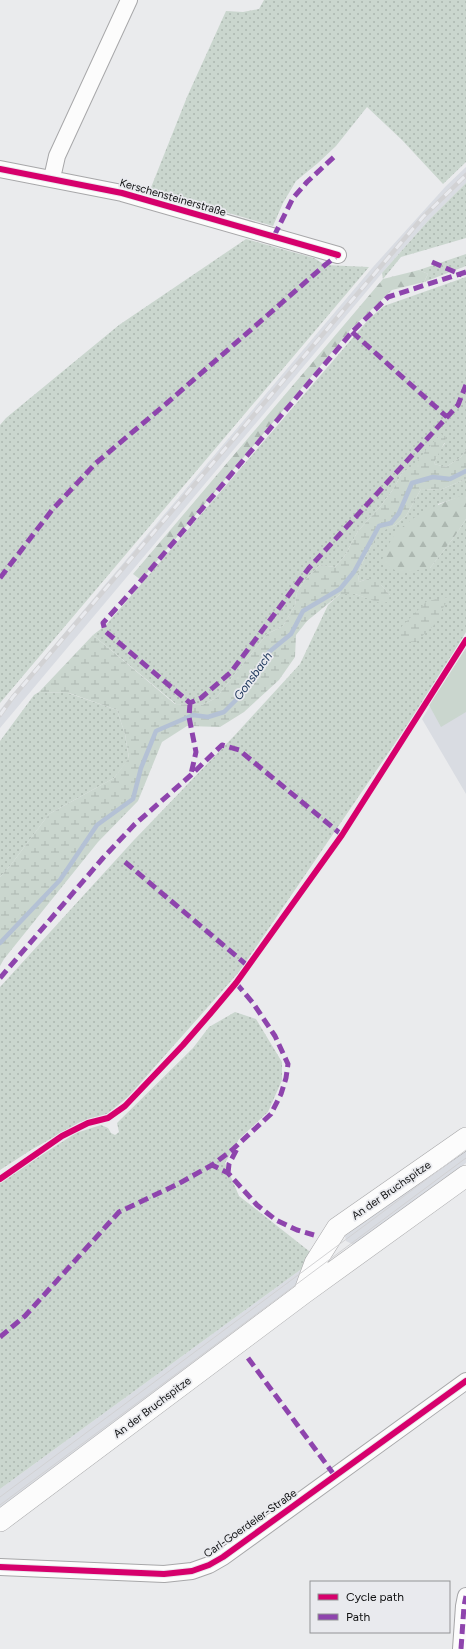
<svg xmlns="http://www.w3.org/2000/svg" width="466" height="1649" font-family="Figtree,sans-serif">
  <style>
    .built { fill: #d9dce2 }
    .green { fill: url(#green-dots) }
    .forest { fill: url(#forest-firs) }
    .wetland { fill: url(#wetland-marsh) }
    .pitch { fill: #cad6ce }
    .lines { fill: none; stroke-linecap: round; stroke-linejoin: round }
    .stream { stroke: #b4c1d5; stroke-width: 4.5 }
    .minor-casing { stroke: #a7a7a9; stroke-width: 18 }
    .major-casing { stroke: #a7a7a9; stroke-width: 22 }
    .minor { stroke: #fcfcfc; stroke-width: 16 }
    .major { stroke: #fcfcfc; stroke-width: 21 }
    .tram { stroke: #d2d2d4; stroke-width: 1 }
    .rail-casing { stroke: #d2d2d4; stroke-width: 4.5 }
    .rail { stroke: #e9eaee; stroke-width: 3; stroke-dasharray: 9; stroke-linecap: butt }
    .quiet { stroke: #8e44ad; stroke-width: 5; stroke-dasharray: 10 5; stroke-linecap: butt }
    .cycleway-casing { stroke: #e9eaee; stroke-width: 8 }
    .cycleway { stroke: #d6006c; stroke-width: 6 }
    .labels { text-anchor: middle; stroke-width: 3.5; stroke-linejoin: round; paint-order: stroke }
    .street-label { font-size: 11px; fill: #0f1011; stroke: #e9eaee }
    .water-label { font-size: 12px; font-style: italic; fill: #193359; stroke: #e9eaee }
  </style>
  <defs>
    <pattern id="green-dots" width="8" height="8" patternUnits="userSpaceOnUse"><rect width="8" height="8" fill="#cad6ce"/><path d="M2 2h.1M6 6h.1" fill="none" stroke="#acb7b0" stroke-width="1.8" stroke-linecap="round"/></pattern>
    <pattern id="forest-firs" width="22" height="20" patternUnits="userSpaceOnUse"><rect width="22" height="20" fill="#cad6ce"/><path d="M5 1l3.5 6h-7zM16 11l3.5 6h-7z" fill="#acb7b0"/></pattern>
    <pattern id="wetland-marsh" width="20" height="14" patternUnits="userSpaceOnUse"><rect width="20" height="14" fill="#cad6ce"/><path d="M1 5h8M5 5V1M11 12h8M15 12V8" fill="none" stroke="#acb7b0"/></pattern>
  </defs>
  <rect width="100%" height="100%" fill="#eaebed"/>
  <path class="built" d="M466 167V183L428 221 382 273 0 728V710L12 695 373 267 446 186Z
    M466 648V794L422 719Z
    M466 1146V1163L358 1244H352L346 1241 345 1236Z
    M307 1265 296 1289 0 1510V1489Z"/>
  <path class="green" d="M264 0H466V162L443 184 402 140 367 107 336 146 318 163 296 181 283 203 273 226 150 190 187 97 226 11 243 12 259 9Z
    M466 183V238L401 257 383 279 382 273 428 221Z
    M246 239 314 258 325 265 369 267 0 703V425L6 418 119 325Z
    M466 254V266L424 282 428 274 419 270Z
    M466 277V450L461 457 446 467 434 464 438 453 445 443 427 449 416 464 402 473 394 488 380 507 358 531 344 557 335 567 320 565 304 581 297 592 295 605 283 626 267 634 216 698 202 705 176 704 93 635 106 625 369 319 384 306Z
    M466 479V495L438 504 430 568 455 536 466 519V632L436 683 239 972 128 1097 107 1114 80 1122 31 1150 0 1170V987L134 840 235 735 300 664 328 605 340 594H355L367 598 390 595 381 585 367 579 359 582 358 574 364 559 379 532 395 525 406 516 421 489 440 490Z
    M39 692 68 693 117 710 125 734 129 759 114 778 49 814 10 866 0 877V741L34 695Z
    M235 1012 256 1019 282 1062V1080L268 1112 239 1139 225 1163 239 1196 309 1251 311 1254 307 1265 0 1489V1179L3 1180 76 1133 101 1125 108 1128 111 1133 115 1135 119 1132 117 1123 193 1048 209 1027Z"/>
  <path class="forest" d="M419 270 428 274 424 282 392 290 352 328 141 580 133 574 383 279Z
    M466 494V519L455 536 430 568 400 573 381 562C385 554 388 543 394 536 412 514 439 504 466 494Z"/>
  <path class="wetland" d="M441 434 446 437C444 447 437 454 434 464L446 467 461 457 466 450V479L440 490 421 489 406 516 395 525 379 533 364 559 358 574 359 582 367 579H379L381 585 390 595 388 602 380 603 355 594H340L307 621 296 635 295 657 279 680 244 712 220 727 187 726 162 742 138 801 98 842 4 959 0 966V877L10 866 49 814 114 778 129 758 125 734 117 710 69 693 39 692 93 635 175 704 202 705 216 698 267 634 283 626 295 605 297 592 304 581 320 565 335 567 344 557 358 531 380 507 394 488 402 473 416 463 427 449Z
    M449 597 434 625 416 642 398 641 402 626 427 601Z"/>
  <path class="pitch" d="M466 648V712L441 727 429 705Z"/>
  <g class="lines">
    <path class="stream" d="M0 943 60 880 97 825 133 799 141 768 156 731 193 715 208 717 224 712 243 693 269 652 291 634 303 611 340 589 354 572 379 526 391 523 399 513 412 483 433 477 450 479 466 471"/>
    <defs>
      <path id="minor" d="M0 169 122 193 338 255
        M52 178 57 156 129 0
        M0 1567 164 1574 192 1571 209 1565 223 1557 466 1381
        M461 1649 464 1606 466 1596"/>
      <path id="major" d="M304 1293 315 1263 337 1228 466 1138
        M0 1521 304 1293 466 1176"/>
    </defs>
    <use href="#minor" class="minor-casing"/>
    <use href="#major" class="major-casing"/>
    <use href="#minor" class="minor"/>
    <use href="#major" class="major"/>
    <path class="tram" d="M0 1497 466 1150
      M0 1505 466 1158"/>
    <defs>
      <path id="rail" d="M0 715 13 697 423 217 466 175"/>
    </defs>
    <use href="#rail" class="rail-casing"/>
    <use href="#rail" class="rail"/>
    <path class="quiet" d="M274 236 293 198 307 182 336 155
      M432 262 462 275
      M466 272 388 297 352 332 139 583 103 623 105 631 190 703 201 698 231 672 309 568 458 405 466 385
      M352 332 447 417
      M0 578 52 510 96 463 167 403 325 265 338 255
      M190 703 189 717 196 752 191 774
      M125 862 248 966
      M0 978 103 858 134 825 191 775 222 745 239 750 342 835
      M236 983 253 1003 275 1036 288 1064 286 1078 281 1094 271 1114 232 1150 212 1165 228 1173 257 1205 276 1220 297 1230 314 1235
      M228 1173 229 1164 238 1147
      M0 1337 25 1316 119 1212 178 1184 212 1165
      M248 1358 335 1476
      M461 1649 464 1606 466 1596"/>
    <defs>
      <path id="cycleway" d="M0 169 122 193 338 255
        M0 1179 62 1136 88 1123 108 1118 125 1106 183 1045 210 1014 236 983 342 835 466 640
        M0 1567 164 1574 192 1571 209 1565 223 1557 466 1381"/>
    </defs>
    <use href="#cycleway" class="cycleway-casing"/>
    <use href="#cycleway" class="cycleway"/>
  </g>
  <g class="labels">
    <g class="street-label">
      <text transform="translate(173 197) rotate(16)" y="4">Kerschensteinerstraße</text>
      <text transform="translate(391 1190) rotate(-35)" y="4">An der Bruchspitze</text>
      <text transform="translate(152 1407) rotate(-37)" y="4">An der Bruchspitze</text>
      <text transform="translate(250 1523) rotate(-35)" y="4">Carl-Goerdeler-Straße</text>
    </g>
    <g class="water-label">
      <text transform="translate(253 676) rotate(-54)" y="4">Gonsbach</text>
    </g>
  </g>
  <rect x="310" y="1581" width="140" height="52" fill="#e9eaee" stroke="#929396"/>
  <rect x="318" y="1594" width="20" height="6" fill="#d6006c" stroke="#929396"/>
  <text x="346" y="1601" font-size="12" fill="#0f1011">Cycle path</text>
  <rect x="318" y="1614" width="20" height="6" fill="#8e44ad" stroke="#929396"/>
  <text x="346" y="1621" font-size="12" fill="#0f1011">Path</text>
</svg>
